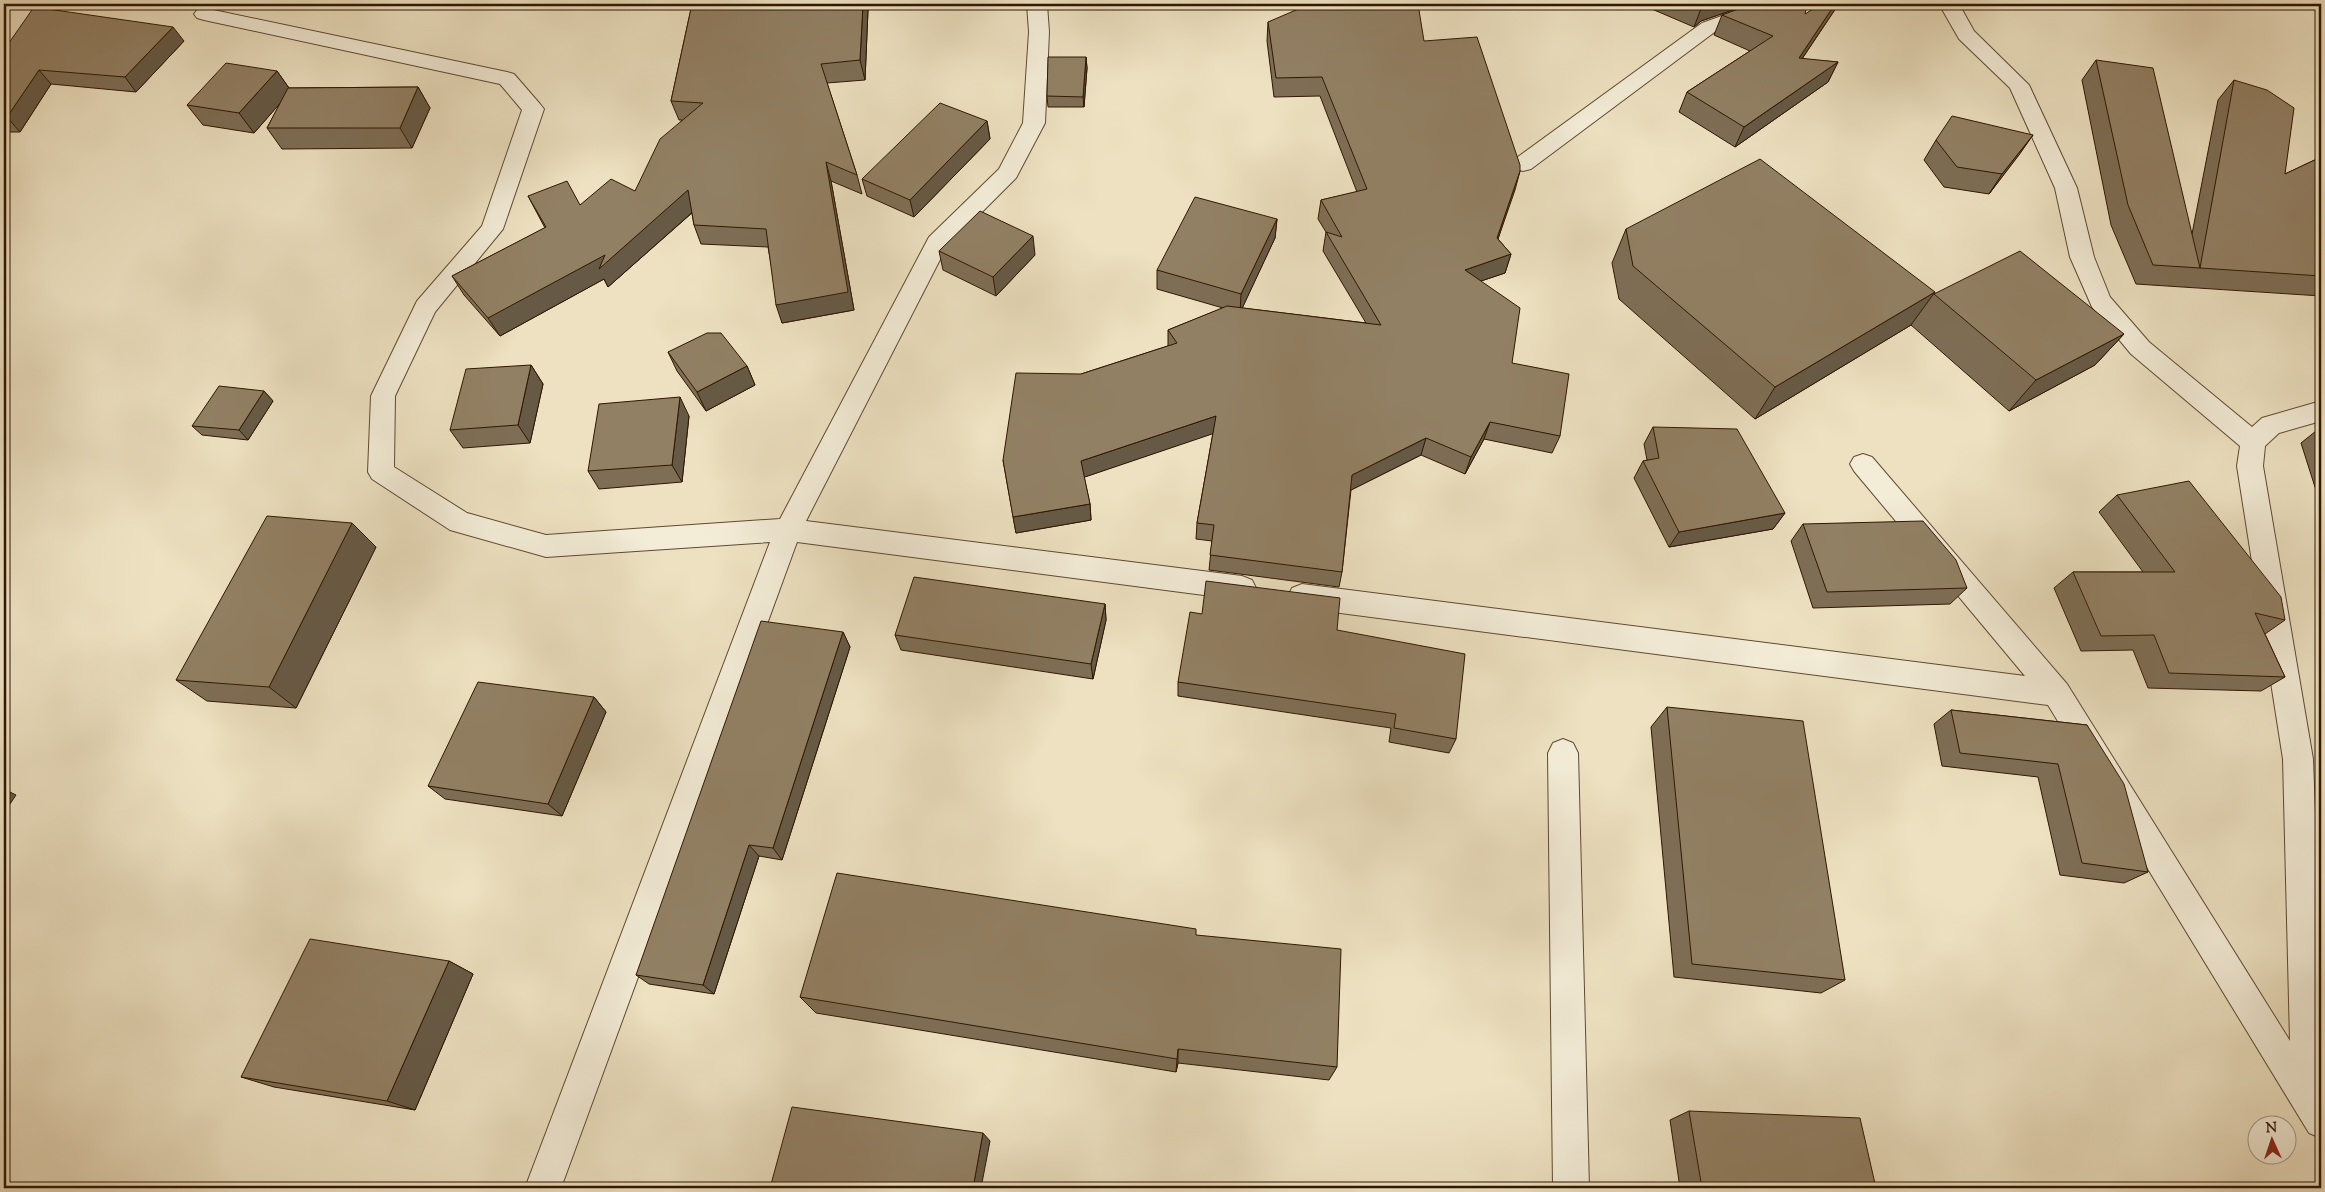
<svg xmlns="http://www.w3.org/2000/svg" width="2325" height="1192" font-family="'Sorts Mill Goudy',serif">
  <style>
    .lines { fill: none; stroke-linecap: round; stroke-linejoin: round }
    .minor-casing { stroke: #5e4a30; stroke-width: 2 }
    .minor { fill: #f3ecd7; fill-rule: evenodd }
    .wall { fill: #7e6e56; stroke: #2f1700 }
    .shaded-wall { fill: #665a46; stroke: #2f1700 }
    .building { fill: #928064; stroke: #2f1700 }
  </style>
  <rect width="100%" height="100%" fill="#ede1c1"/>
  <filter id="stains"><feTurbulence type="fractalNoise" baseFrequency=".004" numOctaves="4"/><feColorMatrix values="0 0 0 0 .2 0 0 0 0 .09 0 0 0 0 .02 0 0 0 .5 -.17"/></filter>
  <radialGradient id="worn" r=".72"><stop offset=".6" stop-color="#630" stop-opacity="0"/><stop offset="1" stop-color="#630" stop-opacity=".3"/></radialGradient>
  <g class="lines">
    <defs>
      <path id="minor" d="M1027 4H1047L1049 32 1045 123 1016 178 946 248 806 521 1242 576 1252 580 1256 588 1252 596 1242 600 797 542 561 1188H525L770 542 546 557 450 530 372 479 368 472 371 396 417 301 482 226 522 110 500 84 204 20 197 18 194 14 197 10 204 8 507 72 514 74 540 104 544 109 503 229 435 312 395 396 394 467 467 513 546 535 780 519 929 237 999 169 1023 123 1029 32Z
        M1755 4H1784L1781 8 1716 31 1531 169 1523 171 1515 169 1512 164 1515 159 1702 23Z
        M1939 4H1959L1974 31 2029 85 2077 188 2094 257 2110 297 2149 342 2252 427 2262 418 2321 401V421L2279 433 2265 446 2263 466 2313 759 2321 976V1138L2309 1133 2048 705 1302 608 1292 604 1288 596 1292 588 1302 584 2025 676 1854 471 1850 464 1854 457 1863 454 1872 457 2067 684 2290 1041 2283 759 2237 466 2240 446 2131 354 2092 307 2070 257 2055 188 2010 88 1959 39Z
        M1563 739 1573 743 1578 753 1589 1188H1553L1548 753 1553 743Z"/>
    </defs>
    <use href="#minor" class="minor-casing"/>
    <use href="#minor" class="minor"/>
  </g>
  <path class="wall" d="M692 4H867L868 10 865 80 827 83 857 175 862 194 831 181 854 310 782 323 768 247 701 244 694 225 692 213 608 287 604 279 500 336 464 295 452 276 545 228 528 196 580 205 635 191 682 120H679L671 101Z
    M1640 4H1750L1701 21 1694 27Z
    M1836 8 1802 59 1838 62 1828 82 1735 147 1679 112 1687 92 1750 51 1714 35 1722 15 1805 14Z
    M1268 22 1424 41 1520 171 1498 239 1511 254 1505 273 1481 281 1512 363 1560 436 1552 453 1484 439 1465 474 1421 455 1351 490 1342 572 1339 587 1209 570 1212 541 1196 539 1197 523 1213 433 1084 477 1090 504 1091 520 1016 533 1003 460 1081 374 1168 346V330L1223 308 1157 289V270L1277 219 1275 238 1242 308 1366 323 1323 251 1326 232 1318 219 1321 200 1357 192 1320 96 1274 97 1267 41Z
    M184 41 136 92 51 84 20 132H4V50Z
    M1086 57 1087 68 1084 107H1048L1047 96Z
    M2096 60 2192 234 2218 100 2234 80 2285 174 2321 157V296L2136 284 2111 225 2082 80Z
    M277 71 289 88 418 87 430 108 412 148 282 149 267 128 281 102 254 133 203 125 187 105Z
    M987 121 990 139 914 217 867 196 862 179Z
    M2033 135 1989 194 1944 187 1924 160 1936 140Z
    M1626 229 1935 292 1934 294 2124 334 2095 365 2009 411 1911 325 1755 419 1619 299 1612 263Z
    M939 251 1035 255 996 296 943 270Z
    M668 352 747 366 755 385 706 411 677 371Z
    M531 365 543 384 530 443 463 448 450 430Z
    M264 391 273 401 248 440 202 435 192 426Z
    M689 416 682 482 599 489 588 471Z
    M1653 427 1785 513 1773 529 1669 547 1634 478 1643 461 1647 460 1644 444Z
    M2321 427V506L2301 443Z
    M2117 495 2285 620 2265 634 2285 677 2261 691 2148 688 2133 650 2081 651 2054 588 2073 572H2143L2099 512Z
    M352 523 376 547 296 708 207 701 176 680Z
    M1803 524 1967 588 1950 604 1813 608 1791 541Z
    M1105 604 1106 620 1093 679 901 650 895 635Z
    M1337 630 1456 739 1449 753 1389 742 1391 728 1178 696V682Z
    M843 632 850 647 782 860 759 856 714 994 649 984 636 975Z
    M594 697 606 712 562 816 445 799 428 786Z
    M1667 707 1845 980 1821 993 1674 977 1651 727Z
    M1951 710 2087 725 2148 872 2124 883 2060 875 2038 777 1942 766 1934 724Z
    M1196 935 1337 1067 1329 1080 1178 1063 1176 1072 816 1013 800 997Z
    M449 961 473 974 415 1110 274 1087 241 1077Z
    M1689 1111 1876 1188H1680L1670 1120Z"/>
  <path class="shaded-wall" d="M863 4H867L868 10 865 80 860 60Z
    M1706 4H1750L1701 21 1694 27 1702 6Z
    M1835 4H1838L1836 8 1789 78 1799 58Z
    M173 27 184 41 136 92 125 77Z
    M1086 57 1087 68 1084 107 1083 97Z
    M1838 62 1828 82 1735 147 1744 127Z
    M39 70 51 84 20 132 7 117Z
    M277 71 291 91 254 133 239 113Z
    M418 87 430 108 412 148 400 128Z
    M987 121 990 139 914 217 910 200Z
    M2033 135 2019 155 1989 194 2002 174Z
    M826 162 831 181 854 310 782 323 776 305Z
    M1520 171 1515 190 1492 256 1497 238Z
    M688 190 696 209 608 287 604 279 500 336 488 318Z
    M1277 219 1275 238 1240 313 1241 294Z
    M1033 236 1035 255 996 296 993 277Z
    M1511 254 1505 273 1460 288 1465 270Z
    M1935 292 1911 325 1755 419 1775 387Z
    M2124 334 2095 365 2009 411 2036 380Z
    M531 365 543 384 530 443 518 425Z
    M747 366 755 385 706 411 697 392Z
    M264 391 273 401 248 440 239 430Z
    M680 397 689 416 682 482 672 465Z
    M1216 416 1215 433 1082 478 1081 461Z
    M1490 422 1484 439 1465 474 1471 457Z
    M1426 438 1421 455 1349 491 1352 475Z
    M1090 504 1091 520 1016 533 1013 517Z
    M1785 513 1773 529 1669 547 1679 532Z
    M352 523 376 547 296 708 269 687Z
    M1105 604 1106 620 1093 679 1091 664Z
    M843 632 850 647 782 860 773 848Z
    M594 697 606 712 562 816 548 804Z
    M4 789 16 795 4 813Z
    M749 845 759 856 714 994 703 985Z
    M449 961 473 974 415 1110 387 1101Z
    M1178 1049V1063L1176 1072 1177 1059Z
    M983 1133 990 1141 981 1188H973Z"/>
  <path class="building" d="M692 4H863L860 60 821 64 857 175 826 162 848 292 776 305 766 229 694 225 688 190 599 269 605 255 488 318 452 276 546 227 528 196 567 181 580 205 611 179 635 191 660 139 703 103 671 101Z
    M1310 4H1418L1424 41 1477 37 1520 165V171L1497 238 1511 254 1465 270 1520 308 1512 363 1569 374 1560 436 1490 422 1471 457 1426 438 1352 475 1342 572 1210 555 1214 525 1197 523 1216 416 1081 461 1090 504 1013 517 1003 460 1016 373 1081 374 1177 343 1168 330 1227 306 1381 325 1326 232 1342 237 1321 200 1367 189 1322 77 1276 78 1268 22Z
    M1696 4H1706L1702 6Z
    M1752 4H1807L1805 14 1821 4H1835L1799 58 1838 62 1744 127 1687 92 1773 36 1722 15Z
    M34 7 173 27 125 77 39 70 7 117H4V50Z
    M1048 57H1086L1083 97 1047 96Z
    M2096 60 2153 68 2200 268 2153 265 2128 205Z
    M226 63 277 71 239 113 187 105Z
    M2234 80 2267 90 2294 108 2285 174 2321 157V276L2200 268Z
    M418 87 400 128H267L288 88Z
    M940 103 987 121 910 200 862 179Z
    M1952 116 2033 135 2002 174 1957 167 1936 140Z
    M1760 159 1935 292 1775 387 1633 266 1626 229Z
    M1195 197 1277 219 1241 294 1157 270Z
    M980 211 1033 236 993 277 939 251Z
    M2020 251 2124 334 2036 380 1934 294Z
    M707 333H721L747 366 697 392 668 352Z
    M531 365 518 425 450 430 466 369Z
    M219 386 264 391 239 430 192 426Z
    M680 397 672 465 588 471 599 404Z
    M1653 427 1737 429 1785 513 1679 532 1643 461 1659 458Z
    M2189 481 2281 597 2285 620 2255 613 2285 677 2169 673 2154 635 2101 636 2073 572H2175L2117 495Z
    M267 516 352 523 269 687 176 680Z
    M1923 521 1956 560 1967 588 1827 592 1803 524Z
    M914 577 1105 604 1091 664 895 635Z
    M1206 581 1340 598 1337 630 1465 654 1456 739 1394 728 1396 714 1178 682 1190 612 1202 614Z
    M761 621 843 632 773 848 749 845 703 985 636 975Z
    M478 682 594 697 548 804 428 786Z
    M1667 707 1803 721 1845 980 1692 964Z
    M1951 710 2087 725 2124 784 2148 872 2082 863 2058 764 1960 753Z
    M837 873 1196 929V935L1341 949 1337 1067 1178 1049 1177 1059 800 997Z
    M310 939 449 961 387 1101 241 1077Z
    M792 1107 983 1133 973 1188H770Z
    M1689 1111 1860 1118 1876 1188H1702Z"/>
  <rect width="2325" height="1192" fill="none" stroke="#ede1c1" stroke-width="20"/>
  <rect x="5" y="5" width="2315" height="1182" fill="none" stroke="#2f1700" stroke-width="2.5"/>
  <rect x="10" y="10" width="2305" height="1172" fill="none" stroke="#2f1700"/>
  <g transform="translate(2272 1140) rotate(357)"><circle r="24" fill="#f3ecd7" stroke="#a59781"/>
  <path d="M0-4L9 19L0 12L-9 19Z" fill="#8f2418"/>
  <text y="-8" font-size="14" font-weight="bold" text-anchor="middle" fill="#2f1700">N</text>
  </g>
  <rect width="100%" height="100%" filter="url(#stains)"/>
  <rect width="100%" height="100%" fill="url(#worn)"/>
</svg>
